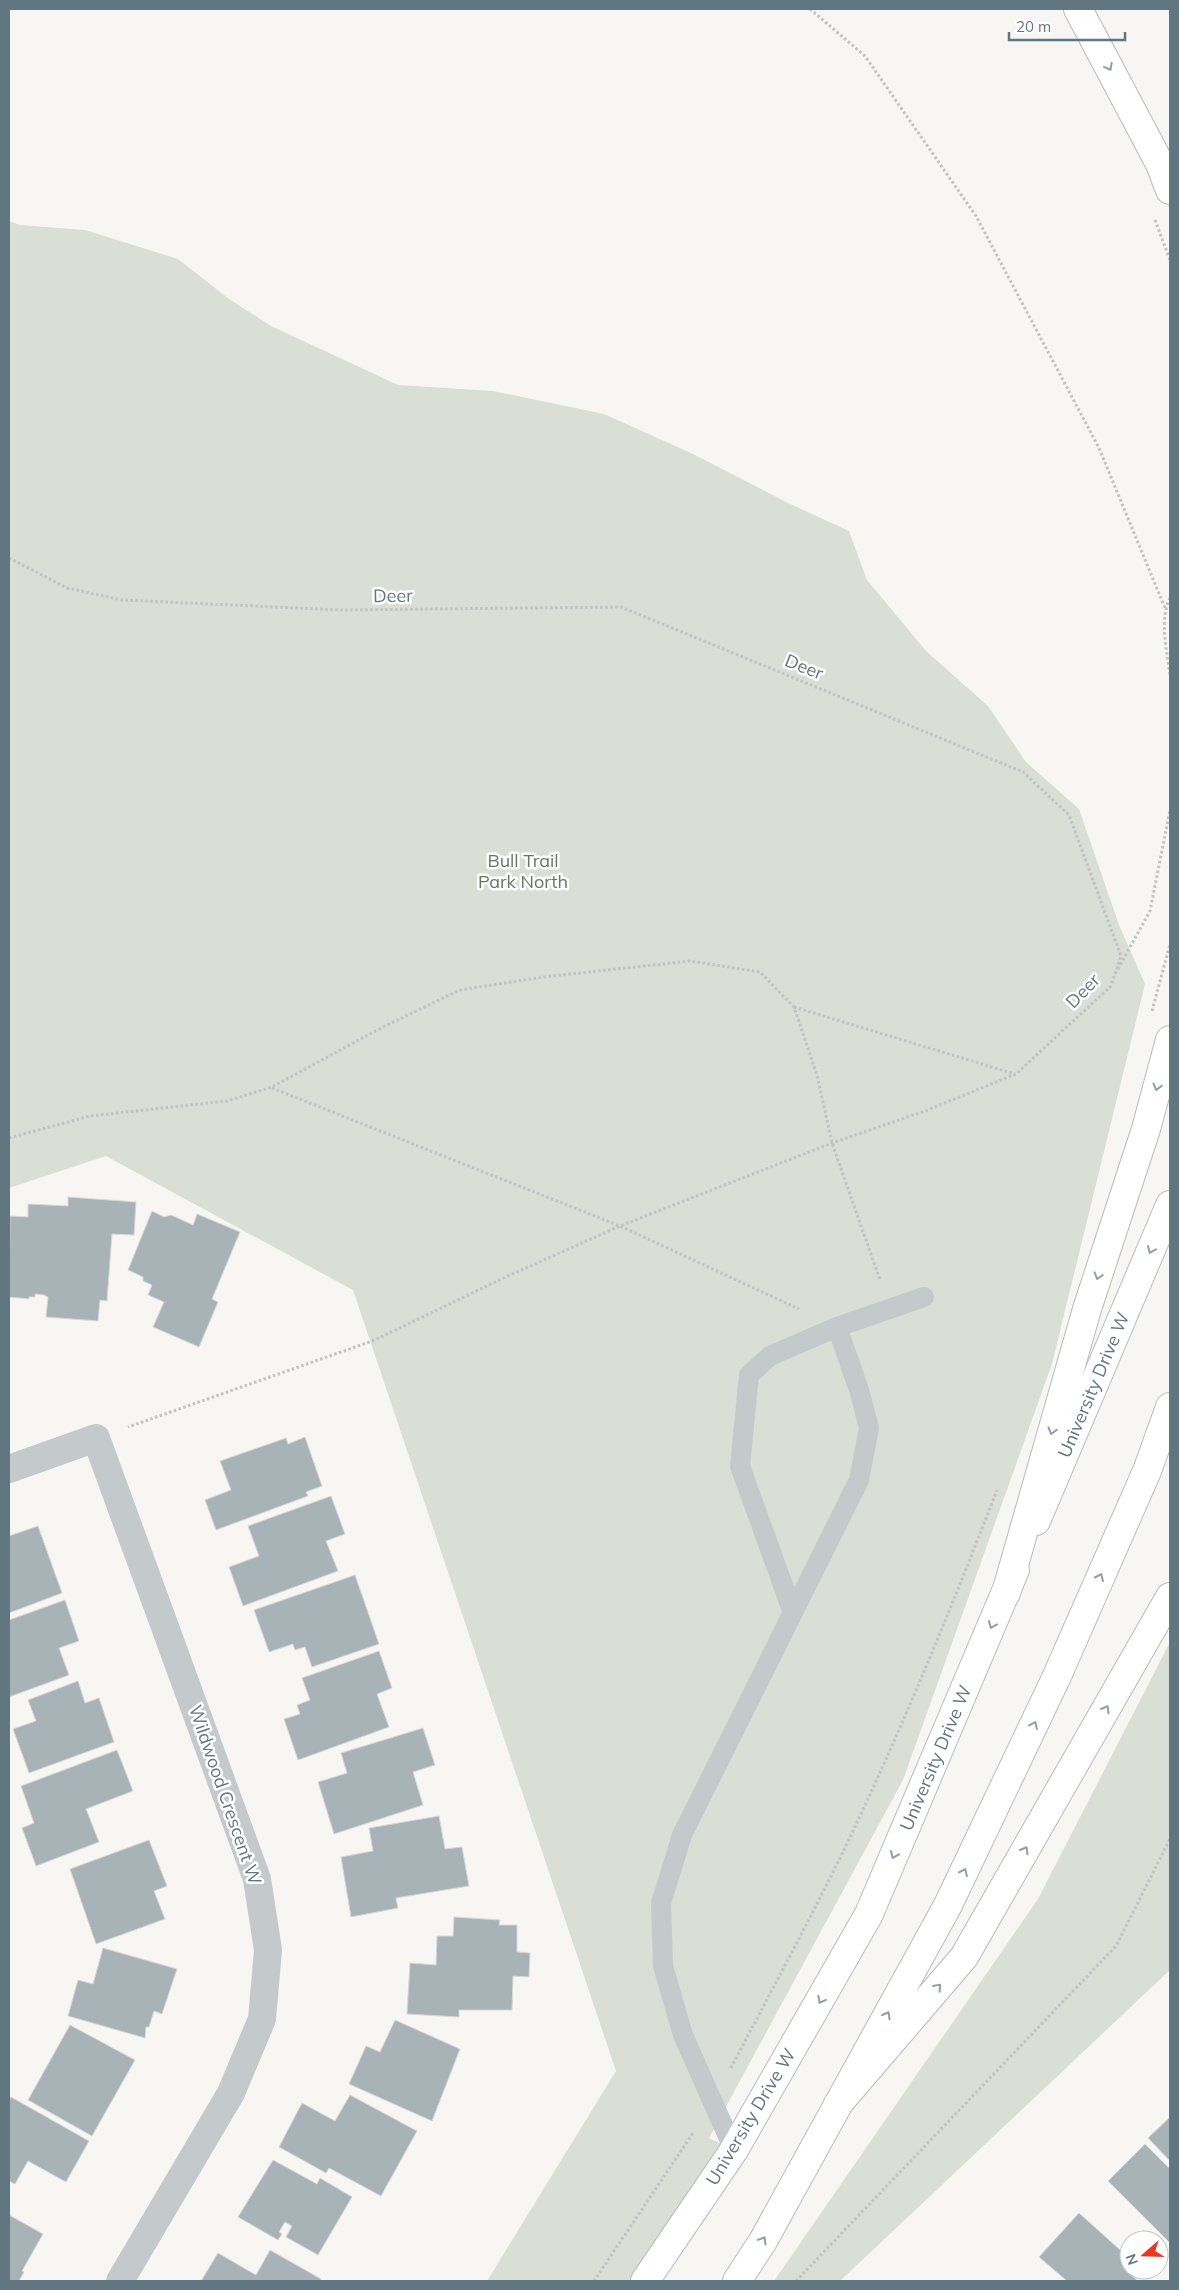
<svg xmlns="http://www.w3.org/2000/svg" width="1179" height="2290" font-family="Mulish,sans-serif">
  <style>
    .green { fill: #d9dfd4 }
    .building { fill: #a8b3b7; stroke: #d8d8d6 }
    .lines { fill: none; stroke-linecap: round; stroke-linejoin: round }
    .primary-casing { stroke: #b7bcbf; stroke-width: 30 }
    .highway-casing { stroke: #b6bbbd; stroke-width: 30 }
    .path { stroke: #c0c2c4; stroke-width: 3; stroke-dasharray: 2.5 2.5; stroke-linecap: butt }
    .lane { stroke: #c4c9cb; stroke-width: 20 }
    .street { stroke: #c4c9cb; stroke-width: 28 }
    .primary { stroke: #fff; stroke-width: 28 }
    .highway { stroke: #fff; stroke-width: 28 }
    .oneway { stroke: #909fa6 }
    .labels { text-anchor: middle; stroke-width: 5; stroke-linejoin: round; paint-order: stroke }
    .street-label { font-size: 18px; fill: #607680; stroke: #fff }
    .park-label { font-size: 18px; fill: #66785f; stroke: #fff }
  </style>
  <rect width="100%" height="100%" fill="#f7f6f3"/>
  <path class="green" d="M9 221 20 225 85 230 178 259 229 299 271 326 398 385 493 391 604 414 693 454 788 503 849 531 867 580 926 651 988 706 1026 762 1079 809 1119 925 1145 984 1052 1364 903 1780 709 2138 734 2150 645 2281H487L616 2071 353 1290 106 1156 9 1188Z
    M1170 1642V1970L840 2281H774L1038 1899Z"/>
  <path class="building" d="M68 1197 136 1202 134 1235 112 1234 107 1301 100 1300 98 1321 46 1317 48 1297 44 1295 35 1294V1297H29V1299L9 1297 10 1216 28 1217V1204L68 1206Z
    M152 1211 164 1217 171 1215 193 1225 197 1214 240 1232 212 1299 218 1302 199 1347 153 1327 164 1302 148 1295 152 1285 143 1281V1277L128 1270Z
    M305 1437 322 1486 306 1492 308 1496 216 1530 205 1500 231 1490 220 1461 286 1438 288 1444Z
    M331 1496 345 1534 326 1541 338 1571 243 1606 229 1567 259 1556 248 1526Z
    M38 1526 62 1593 9 1613V1536Z
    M355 1575 379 1644 312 1667 305 1647 295 1650 293 1644 269 1652 254 1610Z
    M65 1600 79 1641 59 1648 69 1675 9 1697V1620Z
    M379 1651 392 1688 377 1694 389 1727 298 1760 284 1719 300 1714 297 1705 310 1700 302 1678Z
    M78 1681 85 1703 99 1698 114 1742 29 1773 13 1729 36 1721 28 1700Z
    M423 1728 435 1765 413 1772 423 1805 334 1834 318 1782 347 1773 341 1753Z
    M117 1750 133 1791 86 1809 99 1842 36 1866 22 1828 34 1823 21 1786Z
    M439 1816 445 1849 462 1847 469 1886 396 1898 398 1908 351 1917 341 1857 373 1851 369 1828Z
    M149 1840 167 1886 154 1891 165 1919 96 1944 70 1869Z
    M454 1917 500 1920 499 1925H517V1952L530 1953 529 1977 513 1976 512 2010H459V2017L407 2014 410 1963 436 1965 437 1936H453Z
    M103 1948 177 1969 162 2014 154 2011 149 2027H146L145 2038 68 2016 78 1980 93 1984Z
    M395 2020 460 2049 432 2121 349 2084 366 2046 380 2052Z
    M70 2025 135 2060 92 2136 28 2100Z
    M350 2095 417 2131 381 2196 329 2168 326 2173 279 2147 302 2103 335 2121Z
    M11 2097 89 2141 66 2182 28 2161 15 2184 9 2181V2100Z
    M1169 2118 1170 2119V2161L1148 2138Z
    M1145 2144 1170 2169V2243L1108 2181Z
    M273 2160 317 2184 320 2178 352 2197 318 2255 286 2237 292 2226 285 2222 279 2232 282 2234 278 2240 238 2217Z
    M1079 2213 1129 2258V2270H1134L1130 2274 1138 2281H1067L1039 2257Z
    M9 2215 43 2234 22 2271 24 2272 19 2281H9Z
    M270 2250 321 2279 320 2281H201L218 2253 256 2275Z"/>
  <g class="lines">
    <defs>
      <path id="primary" d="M1036 1521 1170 1205
        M645 2281 734 2150 869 1914 1015 1570
        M737 2281 763 2241 948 1905 1057 1676 1147 1471 1170 1407"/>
      <path id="highway" d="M1078 9 1160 164 1170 190
        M1006 1593 1087 1309 1146 1129 1170 1040
        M838 2104 964 1957 1170 1597"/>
    </defs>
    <use href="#primary" class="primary-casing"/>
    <use href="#highway" class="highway-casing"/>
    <path class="path" d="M810 9 865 56 976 216 1099 448 1165 608
      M1155 220 1170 260
      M9 558 67 588 122 600 341 610 621 607 1023 772 1069 815 1121 956 1111 986 1016 1074 925 1111 832 1143 620 1226 501 1279 375 1340 128 1427
      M1170 598C1159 619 1167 652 1170 675
      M1118 969 1150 911 1170 810
      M794 1007 1015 1074
      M1152 1011 1170 944
      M272 1088 620 1226 799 1309
      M9 1138 90 1116 227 1101 272 1087 381 1028 460 990 543 977 690 961 760 972 794 1007 817 1075 832 1143 880 1280
      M731 2068C768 1997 806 1927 841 1856 899 1736 949 1614 997 1490
      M594 2281 693 2133
      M796 2281 1116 1946 1170 1839"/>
    <path class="lane" d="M793 1613 740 1466 749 1375 770 1356 837 1327 924 1297
      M734 2150 683 2035 663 1966 661 1903 682 1835 859 1480 869 1428 859 1390 837 1327"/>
    <path class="street" d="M9 1469 96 1438 257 1879 268 1950 262 2019 231 2093 120 2281"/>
    <use href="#primary" class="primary"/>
    <use href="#highway" class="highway"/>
  </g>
  <defs><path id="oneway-chevron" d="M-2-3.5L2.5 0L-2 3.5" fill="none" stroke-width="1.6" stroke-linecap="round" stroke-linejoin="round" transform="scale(1.25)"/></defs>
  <g class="oneway">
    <use href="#oneway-chevron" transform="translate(1109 67) rotate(62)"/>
    <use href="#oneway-chevron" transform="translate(1157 1087) rotate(105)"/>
    <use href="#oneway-chevron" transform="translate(1151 1250) rotate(113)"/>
    <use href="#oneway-chevron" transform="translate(1098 1276) rotate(108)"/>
    <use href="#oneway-chevron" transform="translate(1052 1431) rotate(106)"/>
    <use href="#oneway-chevron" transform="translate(1100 1577) rotate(-66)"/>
    <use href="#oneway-chevron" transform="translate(992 1625) rotate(113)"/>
    <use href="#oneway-chevron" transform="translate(1106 1709) rotate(-60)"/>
    <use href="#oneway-chevron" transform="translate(1034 1725) rotate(-65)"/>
    <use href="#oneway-chevron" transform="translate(1025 1850) rotate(-60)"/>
    <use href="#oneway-chevron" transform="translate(894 1855) rotate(113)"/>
    <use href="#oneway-chevron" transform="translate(964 1872) rotate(-65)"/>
    <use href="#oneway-chevron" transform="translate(938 1987) rotate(-49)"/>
    <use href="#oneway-chevron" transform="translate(821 2000) rotate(119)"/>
    <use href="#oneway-chevron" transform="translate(887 2015) rotate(-61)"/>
    <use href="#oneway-chevron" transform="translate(763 2240) rotate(-59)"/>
  </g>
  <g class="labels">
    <g class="street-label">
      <text transform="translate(393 596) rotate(-1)" y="6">Deer</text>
      <text transform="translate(804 667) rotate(22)" y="6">Deer</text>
      <text transform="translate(1083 991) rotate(-46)" y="6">Deer</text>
      <text transform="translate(1094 1385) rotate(-67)" y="6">University Drive W</text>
      <text transform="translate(936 1758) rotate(-67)" y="6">University Drive W</text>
      <text transform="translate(225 1795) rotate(71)" y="6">Wildwood Crescent W</text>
      <text transform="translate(751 2117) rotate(-59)" y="6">University Drive W</text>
    </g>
    <g class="park-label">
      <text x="523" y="867">Bull Trail<tspan x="523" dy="21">Park North</tspan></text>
    </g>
  </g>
  <rect width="1179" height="2290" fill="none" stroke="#607680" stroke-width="20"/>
  <g transform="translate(1144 2255) rotate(250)"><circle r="24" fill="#ffffff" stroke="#bfc8cc"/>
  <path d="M0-4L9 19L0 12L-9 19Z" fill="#ec381e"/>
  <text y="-8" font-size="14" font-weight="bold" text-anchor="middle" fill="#607680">N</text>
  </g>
  <path d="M1009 32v8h116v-8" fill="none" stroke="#607680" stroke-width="2.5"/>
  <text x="1016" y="32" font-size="15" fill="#607680" stroke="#ffffff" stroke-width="4" paint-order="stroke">20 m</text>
</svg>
